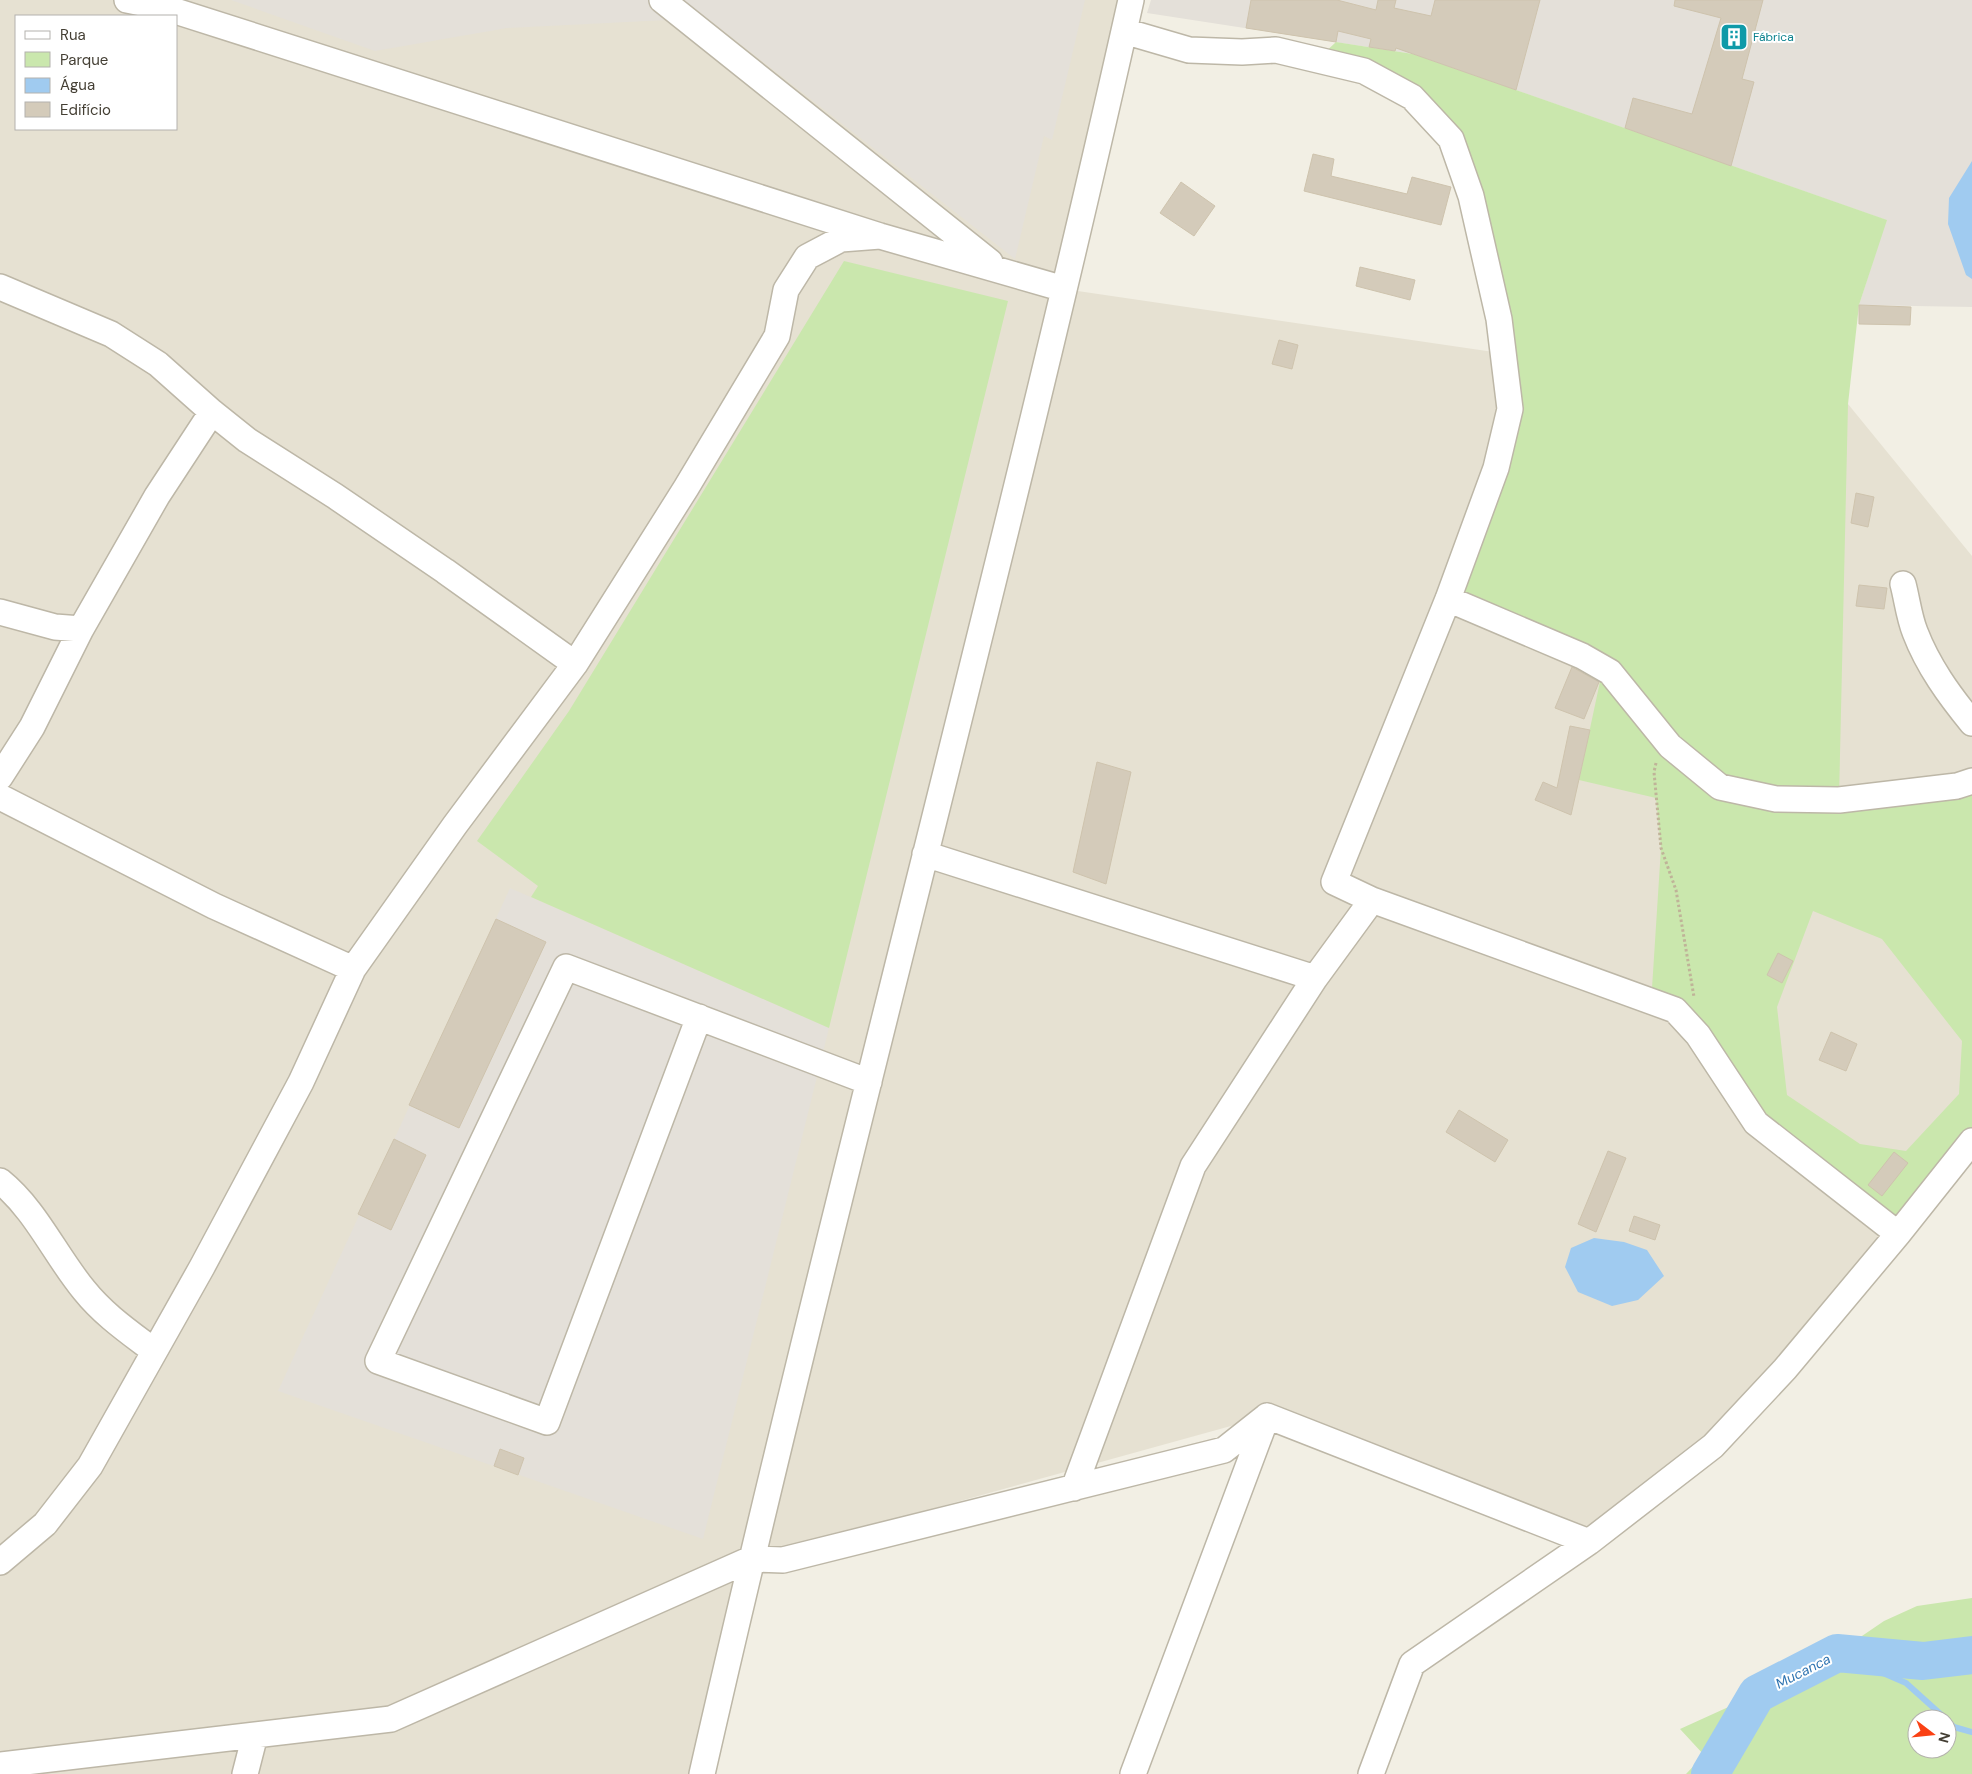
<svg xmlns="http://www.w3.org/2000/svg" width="1972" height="1774" font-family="'DM Sans',sans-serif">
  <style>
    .residential { fill: #e6e1d2; fill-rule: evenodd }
    .industrial { fill: #e4e0d9 }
    .green { fill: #cae7ad; fill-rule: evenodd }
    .water { fill: #a0cbf0 }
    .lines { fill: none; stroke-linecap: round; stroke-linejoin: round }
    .stream { stroke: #a0cbf0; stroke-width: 6 }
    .river { stroke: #a0cbf0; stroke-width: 38 }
    .building { fill: #d4cbba; stroke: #cec3ad }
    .minor-casing { stroke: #bdb7a7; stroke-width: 28 }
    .path { stroke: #bfb398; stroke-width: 3; stroke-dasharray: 2.5 2.5; stroke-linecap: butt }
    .minor { stroke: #fff; stroke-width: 25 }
    .labels { text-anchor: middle; stroke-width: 4; stroke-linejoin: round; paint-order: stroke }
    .culture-label { font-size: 12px; fill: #0d838f; stroke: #fff; text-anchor: start }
    .water-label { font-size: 14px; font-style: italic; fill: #2e73b0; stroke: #fff }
  </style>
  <rect width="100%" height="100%" fill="#f2efe4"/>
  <path class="residential" d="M0 0H1131L1064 289 1848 404 1972 556V1141L1713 1446 1589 1542 1267 1416 751 1559 702 1774H0ZM16 16H176V129H16Z"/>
  <path class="industrial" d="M231 0H682L667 20 507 28 375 51Z
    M684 0H1085L1052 140 1044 136 1015 259Z
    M1151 0H1972V307L1859 305 1886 220 1413 54 1147 13Z
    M510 888 829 1028 703 1539 278 1391Z"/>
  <path class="green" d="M1336 42 1413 54 1887 220 1859 305 1848 404 1839 799 1972 781V1141L1900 1232 1756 1123 1675 1010 1652 988 1661 848 1656 798 1579 780 1601 677 1502 637 1448 599 1510 409 1471 196 1412 97 1318 59ZM1813 911 1882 939 1962 1041 1959 1094 1906 1151 1860 1144 1787 1095 1777 1007Z
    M844 261 1008 301 829 1028 531 897 538 886 477 841 569 711Z
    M1972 1598V1774H1686L1704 1755 1680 1729 1757 1694 1837 1653 1884 1621 1917 1606ZM1917 1719H1947V1749H1917Z"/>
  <path class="water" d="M1972 161V279L1966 275 1948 224 1949 198Z
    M1594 1238 1624 1242 1647 1250 1664 1276 1638 1300 1612 1306 1578 1292 1565 1267 1571 1248Z"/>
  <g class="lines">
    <path class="stream" d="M1837 1653 1906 1683 1946 1719
      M1947 1720 1954 1727 1972 1732"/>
    <path class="river" d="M1710 1774 1757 1694 1837 1653 1923 1661 1972 1655"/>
  </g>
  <path class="building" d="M1251 0H1337L1376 10 1378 0H1396L1394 8 1431 16 1435 0H1540L1516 90 1396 48 1395 51 1369 47 1371 39 1338 31 1336 42 1246 28Z
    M1675 0H1763L1742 79 1754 82 1731 166 1625 128 1633 98 1692 114 1721 18 1674 6Z
    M1313 154 1334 159 1331 176 1407 194 1412 177 1451 187 1441 225 1304 191Z
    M1181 182 1215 206 1194 236 1160 213Z
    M1360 267 1415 280 1410 300 1356 286Z
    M1859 305 1911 307 1910 325 1859 324Z
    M1279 340 1298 345 1292 369 1272 364Z
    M1856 493 1874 497 1868 527 1851 523Z
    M1859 585 1887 588 1884 609 1856 606Z
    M1572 667 1599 682 1584 719 1555 708Z
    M1570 726 1590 730 1571 815 1535 800 1543 782 1557 788Z
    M1097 762 1131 772 1106 884 1073 872Z
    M496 919 546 942 459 1128 409 1105Z
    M1778 953 1793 961 1782 983 1767 975Z
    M1831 1032 1857 1044 1846 1071 1819 1060Z
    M1459 1110 1508 1140 1495 1162 1446 1132Z
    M394 1139 426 1155 391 1230 358 1214Z
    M1608 1151 1626 1158 1596 1232 1578 1224Z
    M1894 1152 1908 1163 1882 1196 1868 1185Z
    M1634 1216 1660 1225 1655 1240 1629 1231Z
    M500 1449 524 1458 518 1475 494 1466Z"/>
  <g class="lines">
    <defs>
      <path id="minor" d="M127 0 166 8 880 236 1064 289
        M662 0 990 262
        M1124 31 1189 50 1242 52 1276 50 1364 71 1412 97 1451 139 1471 196 1499 319 1510 409 1496 468 1448 599 1334 882 1372 900
        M0 287 111 334 158 364 212 412 247 440 335 496 445 571 575 664
        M1903 584C1907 599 1909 617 1915 632 1928 666 1949 695 1972 723
        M1448 599 1582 656 1610 672 1670 746 1720 787 1776 799 1839 800 1957 786 1972 781
        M0 612 55 627 81 629
        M0 777 32 727 81 629 157 496 212 412
        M0 797 214 906 353 969
        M925 854 1315 978
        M699 1017 547 1422 378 1361 566 967C667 1005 768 1043 869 1082
        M0 1181C36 1210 55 1255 84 1290 104 1315 129 1332 154 1351
        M1074 1488 1193 1166 1315 978 1372 900 1675 1010 1698 1035 1756 1123 1898 1234
        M1589 1542 1713 1446 1785 1369 1898 1234 1972 1141
        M0 1562 45 1524 90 1466 202 1267 301 1082 353 969 455 825 575 664 686 488 777 336 786 290 807 257 841 239 880 236
        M0 1765 391 1719 751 1559 783 1560 1224 1450 1267 1416 1589 1542 1412 1664 1371 1774
        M245 1774 255 1735
        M702 1774C837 1181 998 594 1131 0
        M1133 1774 1267 1416"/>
    </defs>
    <use href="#minor" class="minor-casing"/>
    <path class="path" d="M1656 763 1654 772 1661 848 1676 890 1694 997"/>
    <use href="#minor" class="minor"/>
  </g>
  <defs>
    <symbol id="building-square" viewBox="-11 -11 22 22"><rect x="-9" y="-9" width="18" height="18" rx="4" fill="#0f9aa8" stroke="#fff"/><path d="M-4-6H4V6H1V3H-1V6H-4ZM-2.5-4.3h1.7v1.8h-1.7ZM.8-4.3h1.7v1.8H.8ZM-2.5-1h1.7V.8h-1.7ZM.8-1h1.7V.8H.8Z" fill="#fff"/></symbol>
  </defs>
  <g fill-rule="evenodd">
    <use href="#building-square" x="1718" y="21" width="32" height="32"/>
  </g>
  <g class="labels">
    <g class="culture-label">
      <text x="1753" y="41">Fábrica</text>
    </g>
    <g class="water-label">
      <text transform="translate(1803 1671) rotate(-27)" y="5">Mucanca</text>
    </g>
  </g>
  <rect x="15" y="15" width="162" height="115" fill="#ffffff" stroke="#b4b2ae"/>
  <rect x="25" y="31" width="25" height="8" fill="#ffffff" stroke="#b4b2ae"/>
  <text x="60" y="40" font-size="15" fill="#443f34">Rua</text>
  <rect x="25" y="52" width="25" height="15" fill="#cae7ad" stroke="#b4b2ae"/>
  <text x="60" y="65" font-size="15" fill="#443f34">Parque</text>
  <rect x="25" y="78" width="25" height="15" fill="#a0cbf0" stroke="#b4b2ae"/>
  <text x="60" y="90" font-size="15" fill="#443f34">Água</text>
  <rect x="25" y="102" width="25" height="15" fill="#d4cbba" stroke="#b4b2ae"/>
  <text x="60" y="115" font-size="15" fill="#443f34">Edifício</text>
  <g transform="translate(1932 1734) rotate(106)"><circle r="24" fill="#ffffff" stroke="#b4b2ae"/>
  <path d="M0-4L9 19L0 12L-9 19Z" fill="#fa4114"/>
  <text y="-8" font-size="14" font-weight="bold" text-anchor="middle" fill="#443f34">N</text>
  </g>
</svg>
